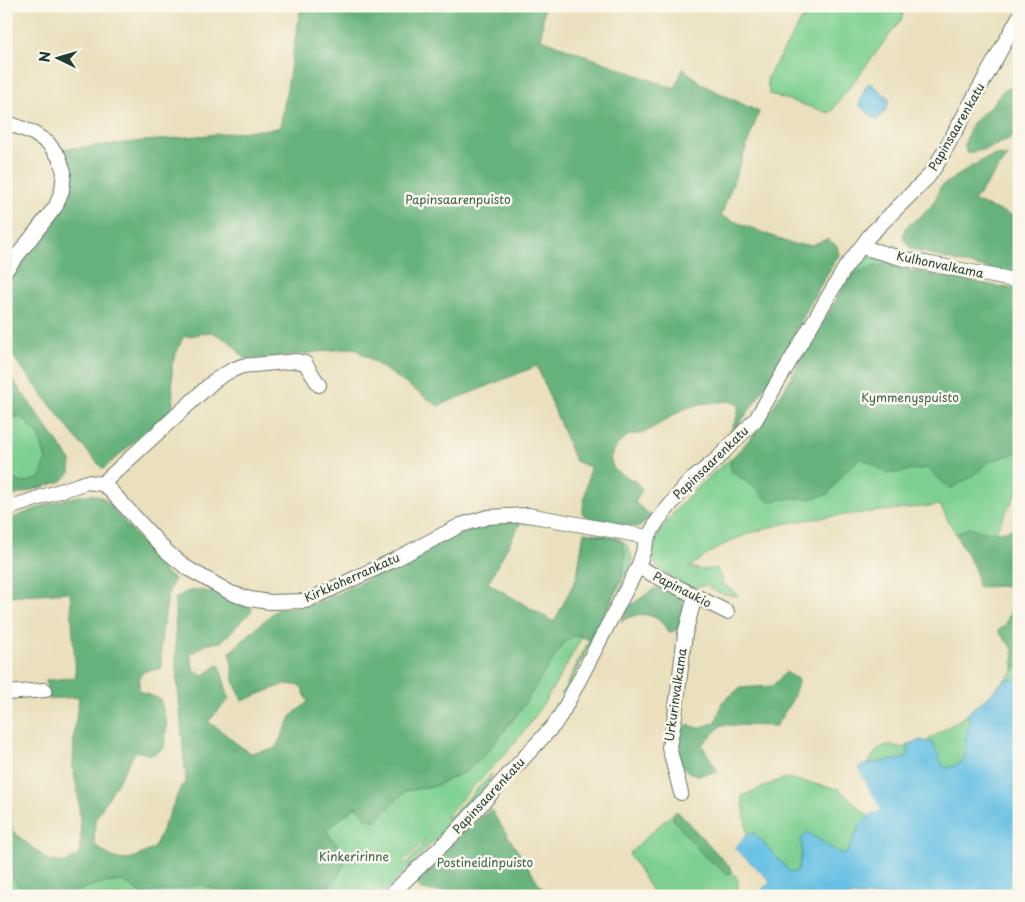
<svg xmlns="http://www.w3.org/2000/svg" width="1025" height="902" font-family="'Playpen Sans',sans-serif">
  <style>
    .green { fill: #7ed092; stroke: #4e8663; fill-rule: evenodd }
    .forest { fill: #66b27c; stroke: #427858 }
    .water { fill: #67c1e4; stroke: #437f8c }
    .pier { fill: #eae0bd }
    .lines { fill: none; stroke-linecap: round; stroke-linejoin: round }
    .street-casing { stroke: #667664; stroke-width: 16 }
    .street { stroke: #fff; stroke-width: 14 }
    .labels { text-anchor: middle; stroke-width: 5; stroke-linejoin: round; paint-order: stroke }
    .street-label { font-size: 12px; fill: #1f3d34; stroke: #fbf7ec }
    .park-label { font-size: 12px; fill: #37624c; stroke: #fbf7ec }
  </style>
  <rect width="100%" height="100%" fill="#fbf7ec"/>
  <filter id="ink" filterUnits="userSpaceOnUse"><feTurbulence type="fractalNoise" baseFrequency=".02" numOctaves="2"/><feDisplacementMap in="SourceGraphic" scale="10" xChannelSelector="R" yChannelSelector="G"/><feConvolveMatrix kernelMatrix="1 2 1 2 8 2 1 2 1" color-interpolation-filters="sRGB"/></filter>
  <filter id="wash" filterUnits="userSpaceOnUse"><feTurbulence type="fractalNoise" baseFrequency=".0096" numOctaves="4" result="noise"/><feDisplacementMap in="SourceGraphic" scale="20" xChannelSelector="R" yChannelSelector="G"/><feGaussianBlur stdDeviation="1.12" result="paint"/><feColorMatrix in="noise" values="0 0 0 0 0 0 0 0 0 0 0 0 0 0 0 0 0 1.4 0 .05"/><feComposite in="paint" operator="in"/></filter>
  <g filter="url(#wash)">
    <rect width="100%" height="100%" fill="#eae0bd"/>
    <path class="green" d="M810 6H905L901 20 830 113 769 94 767 78Z
      M869 256 889 261 896 267 881 265 839 295C846 281 853 260 869 256Z
      M1002 287 1019 289V489L975 569 940 505C911 508 881 511 852 514 791 521 739 527 690 567L703 570 717 568 723 584 739 596C727 595 716 594 707 585 688 590 685 585 669 575 663 572 657 569 655 563 641 533 711 473 733 457L730 464 1009 290Z
      M6 377 68 466 6 495Z
      M584 532C606 536 631 534 632 562L565 693 561 695 622 577 624 556C594 613 566 672 529 725 504 759 471 786 445 818L451 815 492 774 488 784 381 896H376L383 883 370 896H6V802L10 801 12 831 56 867 302 850 536 658 577 577ZM425 839 420 848 407 863 401 864Z
      M1019 666V722L1004 803 868 765C877 746 884 742 903 748L914 742 913 755 936 768 928 740 968 714 972 709 990 696 994 690Z
      M785 778 839 789 881 828 804 896 754 833 747 834 742 796Z
      M674 813 673 819 704 856 727 874 732 872C741 880 738 885 736 896H655L629 854 649 834Z"/>
    <path class="forest" d="M301 6H544L541 39 675 89 683 68 703 85 759 112 721 216 792 244 811 245 827 239 837 246 839 255C800 314 776 383 728 437L737 417 739 405 729 401 700 404 684 409 644 433 629 435 618 444 610 458 614 470 635 481 642 489 635 503 652 516 639 527 591 519 582 513 590 467 575 461 537 366 438 406 354 348 246 360 230 342 212 332 183 337 172 364 173 408 103 469 79 442 15 359 6 343V286L16 270 59 215 70 194 72 181 70 168 63 149 280 128Z
      M1019 84V133C1004 142 985 152 967 153L964 145 972 123 991 106 1003 91Z
      M995 155 1008 156 974 201 1019 218V275L962 263 911 249 903 238 905 228C922 214 934 210 940 187L977 163Z
      M881 265 1002 287 1019 294V452L990 461 971 477 950 489 927 468 888 474 873 464 860 458 843 474 828 494 810 499 793 498 768 501 756 488 732 472 730 464 733 457 760 428 788 383 839 295 853 275 864 269Z
      M6 370 71 461 70 473 62 481 6 498V477L23 483 40 478 46 460 39 435 21 417H6Z
      M91 494 104 498 159 564 163 571 174 579 168 594 161 641V669L145 671 139 677V691L160 699 167 725 164 748 152 755 136 751 95 820 94 844C120 866 126 862 154 848L178 794 186 780 176 666 175 599C193 584 209 591 228 599 237 602 245 604 253 610L221 642 207 644 190 654 194 671 204 675 219 664 229 699 208 722C224 731 234 743 250 753L275 749 292 715 308 702 301 686 285 684 242 701 234 681 230 652 277 609 309 605 324 600 474 527 490 523 521 522 488 583 554 622 577 577 584 532 620 540C639 562 599 619 588 640L581 636H573L563 644 522 708 493 745 469 770 435 786 406 791 376 821 366 818 356 806 326 830 347 859 334 884 316 888 301 885 290 896H228L225 892 201 885 142 894 122 881 96 884 65 896H27C11 881 10 872 12 851L6 845V780H9L12 831 49 861 66 863 79 855 81 834 78 794 73 769 74 732 79 697 48 699 46 680 76 678 70 592 6 596V521C33 509 62 498 91 494Z
      M1019 525V666L1014 670 1013 649 998 631 1006 624 1014 603 1008 586 978 587 975 569 956 534 970 527C975 529 981 532 987 532 995 533 1013 531 1019 525Z
      M655 588 673 593 682 599 684 611 678 629 668 633C660 612 637 610 621 622L628 607Z
      M786 672 799 680 792 700 776 726 722 725 702 745 718 772 697 775 688 772 679 761 675 742 679 726 689 725 699 728 716 722 722 702 740 688 772 686Z
      M491 810 547 896H461L459 893 421 890 417 884 418 878 425 869 478 819Z
      M677 811 728 865 732 872 728 874 704 856 673 819 674 813Z"/>
    <path class="water" d="M870 83 889 98 887 108 877 120 859 105 866 86Z
      M1008 679H1019V896H757L770 881 734 848 747 834 754 833 790 872H796C802 861 802 851 801 839L807 832 841 854 847 853C852 845 853 837 858 829 862 820 872 815 880 810L858 768C867 761 894 762 907 757L909 745 920 740 933 743 942 765 948 768 961 763 966 755 964 746 970 718 968 714 972 709 990 696 994 690Z"/>
    <path class="pier" d="M858 768 881 810 874 814 872 812 877 809 855 769Z
      M745 832 747 834 734 848 770 881 767 885 765 884 767 881 732 849V846Z"/>
  </g>
  <g filter="url(#ink)">
    <g class="lines">
      <defs>
        <path id="street" d="M6 122 33 133 48 143 59 157 64 172 62 190 56 206 6 270
          M862 247 904 259 1019 281
          M102 484 215 380 230 371 242 366 297 361 305 363 319 385
          M6 509 87 482 102 484 108 488 166 551 187 568 231 593 250 599 270 602 306 601 394 560 461 525 488 517 528 515 648 537
          M638 567 727 612
          M6 693 45 690
          M681 793 669 747 675 716 685 634 695 596
          M389 896 455 833 554 725 562 713 638 567 648 537 658 520 688 483 717 459 756 419 845 268 870 235 928 177 937 164 1019 17"/>
      </defs>
      <use href="#street" class="street-casing"/>
      <use href="#street" class="street"/>
    </g>
  </g>
  <g class="labels">
    <g class="street-label">
      <text transform="translate(957 127) rotate(-60)" y="4">Papinsaarenkatu</text>
      <text transform="translate(940 265) rotate(12)" y="4">Kulhonvalkama</text>
      <text transform="translate(711 463) rotate(-44)" y="4">Papinsaarenkatu</text>
      <text transform="translate(352 578) rotate(-24)" y="4">Kirkkoherrankatu</text>
      <text transform="translate(682 590) rotate(27)" y="4">Papinaukio</text>
      <text transform="translate(676 695) rotate(-82)" y="4">Urkurinvalkama</text>
      <text transform="translate(489 796) rotate(-47)" y="4">Papinsaarenkatu</text>
    </g>
    <g class="park-label">
      <text x="458" y="204">Papinsaarenpuisto</text>
      <text x="910" y="402">Kymmenyspuisto</text>
      <text x="354" y="861">Kinkeririnne</text>
      <text x="485" y="867">Postineidinpuisto</text>
    </g>
  </g>
  <rect width="1025" height="902" fill="none" stroke="#fbf7ec" stroke-width="25"/>
  <g transform="translate(58 58) rotate(275)" stroke="#fbf7ec" stroke-width="4" paint-order="stroke">
  <path d="M0-4L9 19L0 12L-9 19Z" fill="#1f3d34"/>
  <text y="-8" font-size="14" font-weight="bold" text-anchor="middle" fill="#1f3d34">N</text>
  </g>
</svg>
